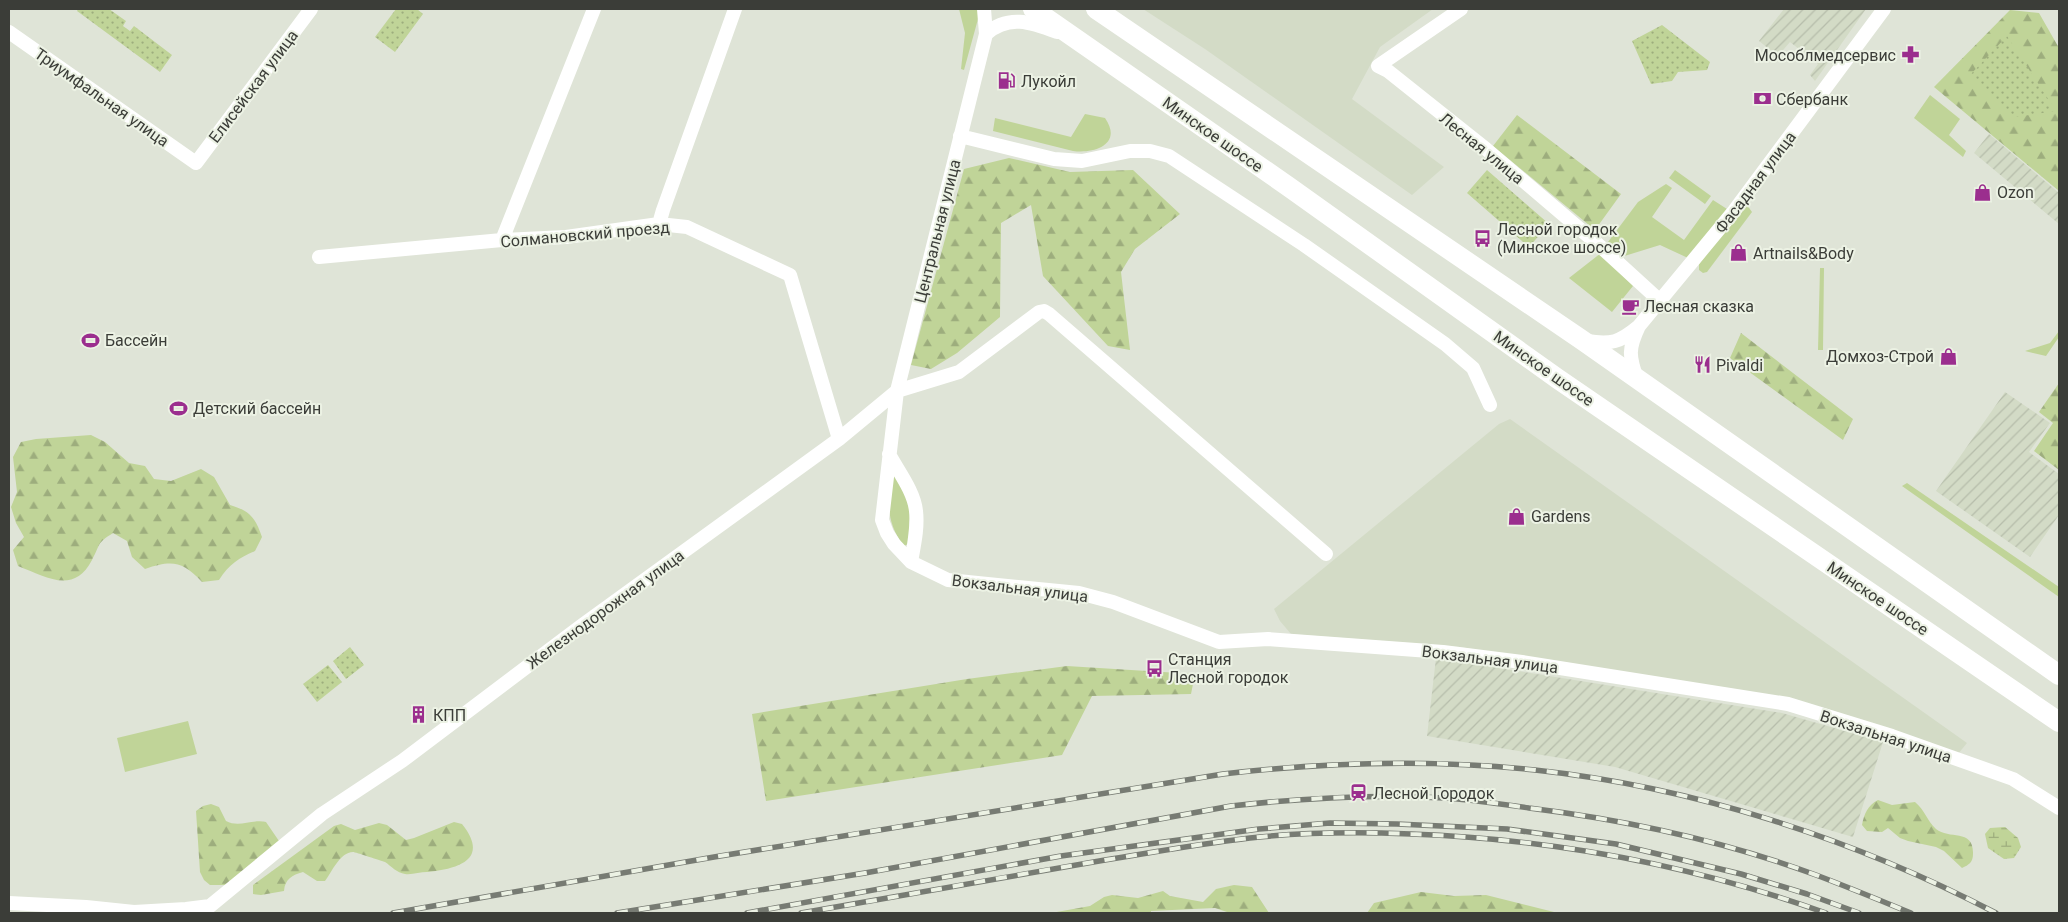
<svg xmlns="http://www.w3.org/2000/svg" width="2068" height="922" font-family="Roboto,sans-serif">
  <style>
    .built { fill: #d3dbc6 }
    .industrial { fill: url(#industrial-furrows) }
    .grass { fill: #c0d498 }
    .forest { fill: url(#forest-firs) }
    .wetland { fill: url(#wetland-marsh) }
    .park { fill: url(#park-dots) }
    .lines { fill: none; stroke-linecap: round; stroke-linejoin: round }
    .minor { stroke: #fff; stroke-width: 14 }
    .highway { stroke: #fff; stroke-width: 20 }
    .rail-casing { stroke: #777b73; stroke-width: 5.5 }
    .rail { stroke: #ecf2e4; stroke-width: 4; stroke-dasharray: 11; stroke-linecap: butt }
    .labels { text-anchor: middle; stroke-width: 4; stroke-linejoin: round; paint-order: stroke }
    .poi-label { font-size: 16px; fill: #3b3d38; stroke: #ecf2e4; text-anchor: start }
    .street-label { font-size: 16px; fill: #3b3d38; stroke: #ecf2e4 }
  </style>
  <defs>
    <pattern id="industrial-furrows" width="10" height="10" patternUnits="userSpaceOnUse" patternTransform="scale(1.25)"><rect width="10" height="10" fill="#d3dbc6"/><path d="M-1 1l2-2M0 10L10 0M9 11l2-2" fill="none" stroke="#b6bdab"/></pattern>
    <pattern id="forest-firs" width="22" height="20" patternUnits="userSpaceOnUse" patternTransform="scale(1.25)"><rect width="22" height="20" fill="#c0d498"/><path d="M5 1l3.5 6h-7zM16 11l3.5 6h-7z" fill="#9dad7d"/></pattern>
    <pattern id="wetland-marsh" width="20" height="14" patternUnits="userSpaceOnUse" patternTransform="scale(1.25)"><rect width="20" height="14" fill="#c0d498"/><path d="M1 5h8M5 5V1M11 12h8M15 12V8" fill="none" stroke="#9dad7d"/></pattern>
    <pattern id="park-dots" width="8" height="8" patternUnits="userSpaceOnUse" patternTransform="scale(1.25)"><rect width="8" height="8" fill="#c0d498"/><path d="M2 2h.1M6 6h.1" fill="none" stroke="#9dad7d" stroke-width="1.8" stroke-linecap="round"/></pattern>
  </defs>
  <rect width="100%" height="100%" fill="#dfe4d7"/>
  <path class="built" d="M1143 9H1433L1380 47 1352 99 1444 167 1412 195 1205 49Z
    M1510 419 1967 743 1958 754 1783 697 1642 677 1460 647 1291 634 1280 621 1274 609 1499 424Z"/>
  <path class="industrial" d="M1784 9H1866L1815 81 1810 75 1818 64 1790 42 1778 56 1759 41Z
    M1989 134 2059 193V224L1974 153Z
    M2005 392 2050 423 2029 452 2059 474V515L2030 557 1936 491Z
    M1436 658 1782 713 1883 742 1853 837 1615 767 1427 736Z"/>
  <path class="grass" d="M959 9H979L978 19 964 70 961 69 965 33Z
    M1930 95 1960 119 1949 135 1966 151 1963 157 1914 118Z
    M1085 114 1105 118C1123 144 1095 154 1073 151L993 131 995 118 1071 137Z
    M1675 170 1711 196 1705 204 1669 178Z
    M1666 184 1672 188 1652 217 1684 240 1713 200 1727 209 1688 258 1660 245 1618 258 1605 246 1638 202Z
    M1747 205 1752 212 1707 272 1703 273 1699 270V264L1742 207Z
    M1601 253 1633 286 1612 312 1569 278Z
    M1820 268H1824L1823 350H1818Z
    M2059 331V337L2046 356 2025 351 2050 343Z
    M892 472 896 473 911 504 908 544 904 546C885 521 888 502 892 472Z
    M1907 483 2059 587V597L1902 486Z
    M188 721 197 754 125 772 117 738Z"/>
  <path class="forest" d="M2010 10 2039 13 2059 48V191L1934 87Z
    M1517 115 1621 194 1595 230 1493 146Z
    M1009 158 1070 172 1133 170 1180 214 1135 249 1121 272 1130 350 1108 346 1043 276 1031 205 1001 223 1000 317 957 353 931 369 911 365 964 169Z
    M1741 333 1853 419 1843 440 1730 358Z
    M2059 383V470L2034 451 2053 423 2039 412Z
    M91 435 105 442 129 463 145 466 154 479 171 481 201 469 214 477 230 505C250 511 255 517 262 537L255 551C239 558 229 564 219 580L202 582C182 561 172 560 145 569L132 557 127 541 113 533C96 544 101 543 92 560 74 595 46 577 18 566L13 550 24 537 16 523 11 507 17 492 13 457 21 442 36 439Z
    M1067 666 1195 674 1191 694 1092 696 1062 755 766 801 752 714 967 679Z
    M1878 800 1892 805 1915 802C1925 810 1927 821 1936 829 1949 840 1974 828 1973 854 1973 862 1969 865 1962 868L1944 851 1936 847 1908 841 1900 838 1888 828 1882 832 1867 831 1862 825C1864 814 1868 805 1878 800Z
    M211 804 219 807 226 821C239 828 252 819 266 822L279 841 226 885H210L204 880 200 872 196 811 203 806Z
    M454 822 462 824C490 859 459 869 427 872 420 872 412 875 405 874 397 873 391 866 385 862 382 861 355 852 353 852 340 852 332 872 325 881H317L303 872C292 875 285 879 284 891L261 895 253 894V885L334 826 341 824 355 830 379 823 387 825 406 840 414 838Z
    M1234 885 1252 887 1269 913H1230L1215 908 1151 911V913H1051L1090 906 1104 897 1112 895 1138 898 1163 891 1170 896 1203 902 1216 889Z
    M1421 892 1454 896 1486 895 1558 913H1367L1374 903Z"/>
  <path class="wetland" d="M2005 827 2018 838 2021 847 2014 858 2004 859 1988 848 1985 834 1990 828Z"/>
  <path class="park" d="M78 9H109L126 21 123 26 130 31 134 26 172 55 160 72 77 11Z
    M396 9H417L423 14 395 52 375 37Z
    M1662 25 1710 62 1707 70 1678 72 1672 81 1651 84 1632 41Z
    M2007 36 2056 111 2015 117 1970 75Z
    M1487 170 1549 224 1529 247 1467 193Z
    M350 647 364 665 346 679 333 661Z
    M328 665 342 682 317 702 303 684Z"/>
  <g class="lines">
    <path class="minor" d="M1461 9 1378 66 1388 71 1486 149 1601 247 1659 300
      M9 32 196 163 311 9
      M986 34C1008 14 1031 22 1057 32
      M960 136 1054 159 1082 161 1130 151H1150L1169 156 1304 245 1445 344 1473 368 1490 405
      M659 224 663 210 735 9
      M502 240 594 9
      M319 257 502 240 566 237 659 224 687 227 790 275 839 439
      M1587 341C1611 345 1620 342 1638 327
      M1637 379C1629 356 1628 349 1639 326L1734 211 1884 9
      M889 454C898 471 914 491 916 511 918 528 914 545 911 562L894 544 887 533 882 520 897 391 986 34 984 9
      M911 562 948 580 1079 593 1113 602 1219 642 1268 639 1443 652 1522 662 1788 704 1892 736 2013 779 2059 808
      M9 903 86 907 134 912 186 909 210 906 322 814 402 761 581 626 839 439 897 391 959 372 1039 312 1044 311 1049 314 1326 554"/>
    <path class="highway" d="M1033 9 1289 187 1558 379 2059 722
      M1096 9 1582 340 2059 675"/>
    <defs>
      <path id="rail" d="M393 913 714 857 1223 774C1327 762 1431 759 1535 770 1694 787 1854 839 1996 913
        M617 913 865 873 1231 806C1302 798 1375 794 1446 798 1474 800 1502 804 1529 808 1626 820 1724 841 1816 875 1848 887 1879 900 1911 913
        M747 913 1061 856 1259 829 1330 823 1397 824 1507 829 1616 844 1741 874 1807 894 1859 913
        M801 913C902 896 1003 877 1105 860 1156 852 1208 842 1260 837 1310 832 1361 832 1411 834 1554 839 1692 865 1826 913"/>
    </defs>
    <use href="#rail" class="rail-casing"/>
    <use href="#rail" class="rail"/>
  </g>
  <defs>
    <symbol id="pharmacy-bare" viewBox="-9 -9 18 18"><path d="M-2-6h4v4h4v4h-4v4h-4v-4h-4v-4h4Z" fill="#9b2e8e" stroke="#ecf2e4" stroke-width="2.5" paint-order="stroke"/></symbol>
    <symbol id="fuel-bare" viewBox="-9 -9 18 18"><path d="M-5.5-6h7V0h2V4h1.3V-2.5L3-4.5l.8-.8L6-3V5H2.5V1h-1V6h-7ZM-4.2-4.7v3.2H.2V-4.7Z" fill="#9b2e8e" stroke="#ecf2e4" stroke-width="2.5" paint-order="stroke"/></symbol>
    <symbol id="bank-bare" viewBox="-9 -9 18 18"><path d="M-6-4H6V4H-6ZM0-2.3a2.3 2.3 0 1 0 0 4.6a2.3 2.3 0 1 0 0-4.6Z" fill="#9b2e8e" stroke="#ecf2e4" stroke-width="2.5" paint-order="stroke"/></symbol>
    <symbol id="shop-bare" viewBox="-9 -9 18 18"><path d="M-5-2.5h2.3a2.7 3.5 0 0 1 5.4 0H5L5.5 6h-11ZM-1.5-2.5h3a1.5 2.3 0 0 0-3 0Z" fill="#9b2e8e" stroke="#ecf2e4" stroke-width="2.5" paint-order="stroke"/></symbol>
    <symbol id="bus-bare" viewBox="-9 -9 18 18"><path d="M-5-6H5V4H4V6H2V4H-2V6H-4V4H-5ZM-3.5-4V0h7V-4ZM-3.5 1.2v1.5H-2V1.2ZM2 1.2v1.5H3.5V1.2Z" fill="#9b2e8e" stroke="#ecf2e4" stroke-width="2.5" paint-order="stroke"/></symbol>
    <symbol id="cafe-bare" viewBox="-9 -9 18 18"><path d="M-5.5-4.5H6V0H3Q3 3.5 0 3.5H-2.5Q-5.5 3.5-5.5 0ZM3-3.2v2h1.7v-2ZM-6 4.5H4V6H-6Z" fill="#9b2e8e" stroke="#ecf2e4" stroke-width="2.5" paint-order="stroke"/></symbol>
    <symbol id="stadium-bare" viewBox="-9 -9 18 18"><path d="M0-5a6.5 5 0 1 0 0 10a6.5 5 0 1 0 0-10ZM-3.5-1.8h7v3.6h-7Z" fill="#9b2e8e" stroke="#ecf2e4" stroke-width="2.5" paint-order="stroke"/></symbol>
    <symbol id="restaurant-bare" viewBox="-9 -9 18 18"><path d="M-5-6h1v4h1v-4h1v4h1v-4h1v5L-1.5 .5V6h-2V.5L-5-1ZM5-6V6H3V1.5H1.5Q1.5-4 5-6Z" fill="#9b2e8e" stroke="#ecf2e4" stroke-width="2.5" paint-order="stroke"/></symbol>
    <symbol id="building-bare" viewBox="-9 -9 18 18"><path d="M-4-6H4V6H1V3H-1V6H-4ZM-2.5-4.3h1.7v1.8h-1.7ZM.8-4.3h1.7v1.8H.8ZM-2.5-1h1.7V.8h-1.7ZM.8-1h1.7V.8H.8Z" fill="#9b2e8e" stroke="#ecf2e4" stroke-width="2.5" paint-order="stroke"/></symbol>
    <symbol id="station-bare" viewBox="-9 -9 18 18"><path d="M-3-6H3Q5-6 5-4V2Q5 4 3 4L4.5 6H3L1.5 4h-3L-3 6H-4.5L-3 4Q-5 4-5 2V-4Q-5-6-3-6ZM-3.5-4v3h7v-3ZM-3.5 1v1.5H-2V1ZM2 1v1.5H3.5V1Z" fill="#9b2e8e" stroke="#ecf2e4" stroke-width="2.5" paint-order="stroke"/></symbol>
  </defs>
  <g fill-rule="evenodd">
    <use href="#pharmacy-bare" x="1898" y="42" width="25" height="25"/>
    <use href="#fuel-bare" x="994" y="68" width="25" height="25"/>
    <use href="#bank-bare" x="1750" y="86" width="25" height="25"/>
    <use href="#shop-bare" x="1970" y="180" width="25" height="25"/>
    <use href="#bus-bare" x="1470" y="226" width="25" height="25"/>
    <use href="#shop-bare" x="1726" y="240" width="25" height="25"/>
    <use href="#cafe-bare" x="1618" y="294" width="25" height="25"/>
    <use href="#stadium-bare" x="78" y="328" width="25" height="25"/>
    <use href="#shop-bare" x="1936" y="344" width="25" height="25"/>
    <use href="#restaurant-bare" x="1690" y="352" width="25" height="25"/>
    <use href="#stadium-bare" x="166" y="396" width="25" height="25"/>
    <use href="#shop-bare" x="1504" y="504" width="25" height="25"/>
    <use href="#bus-bare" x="1142" y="656" width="25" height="25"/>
    <use href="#building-bare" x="406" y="702" width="25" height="25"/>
    <use href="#station-bare" x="1346" y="780" width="25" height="25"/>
  </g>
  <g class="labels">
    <g class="poi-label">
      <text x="1896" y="61" text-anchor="end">Мособлмедсервис</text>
      <text x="1021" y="87">Лукойл</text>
      <text x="1776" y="105">Сбербанк</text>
      <text x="1997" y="198">Ozon</text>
      <text x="1497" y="235">Лесной городок<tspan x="1497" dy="18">(Минское шоссе)</tspan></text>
      <text x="1753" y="259">Artnails&amp;Body</text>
      <text x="1644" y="312">Лесная сказка</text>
      <text x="105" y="346">Бассейн</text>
      <text x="1934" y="362" text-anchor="end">Домхоз-Строй</text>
      <text x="1716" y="371">Pivaldi</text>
      <text x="193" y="414">Детский бассейн</text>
      <text x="1531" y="522">Gardens</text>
      <text x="1168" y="665">Станция<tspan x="1168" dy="18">Лесной городок</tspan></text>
      <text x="433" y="721">КПП</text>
      <text x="1373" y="799">Лесной Городок</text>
    </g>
    <g class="street-label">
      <text transform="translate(253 86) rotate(-53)" y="6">Елисейская улица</text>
      <text transform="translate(102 97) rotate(35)" y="6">Триумфальная улица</text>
      <text transform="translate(1213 134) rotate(35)" y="6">Минское шоссе</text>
      <text transform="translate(1482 148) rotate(39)" y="6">Лесная улица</text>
      <text transform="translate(1755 182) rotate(-53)" y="6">Фасадная улица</text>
      <text transform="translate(937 231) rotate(-76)" y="6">Центральная улица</text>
      <text transform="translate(585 234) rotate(-5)" y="6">Солмановский проезд</text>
      <text transform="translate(1544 368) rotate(35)" y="6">Минское шоссе</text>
      <text transform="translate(1020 588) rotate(7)" y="6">Вокзальная улица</text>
      <text transform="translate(1878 598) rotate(34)" y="6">Минское шоссе</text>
      <text transform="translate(605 609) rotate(-36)" y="6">Железнодорожная улица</text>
      <text transform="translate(1490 659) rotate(7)" y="6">Вокзальная улица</text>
      <text transform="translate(1886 736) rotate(18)" y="6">Вокзальная улица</text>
    </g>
  </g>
  <rect width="2068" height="922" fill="none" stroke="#3b3d38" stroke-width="20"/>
</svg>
